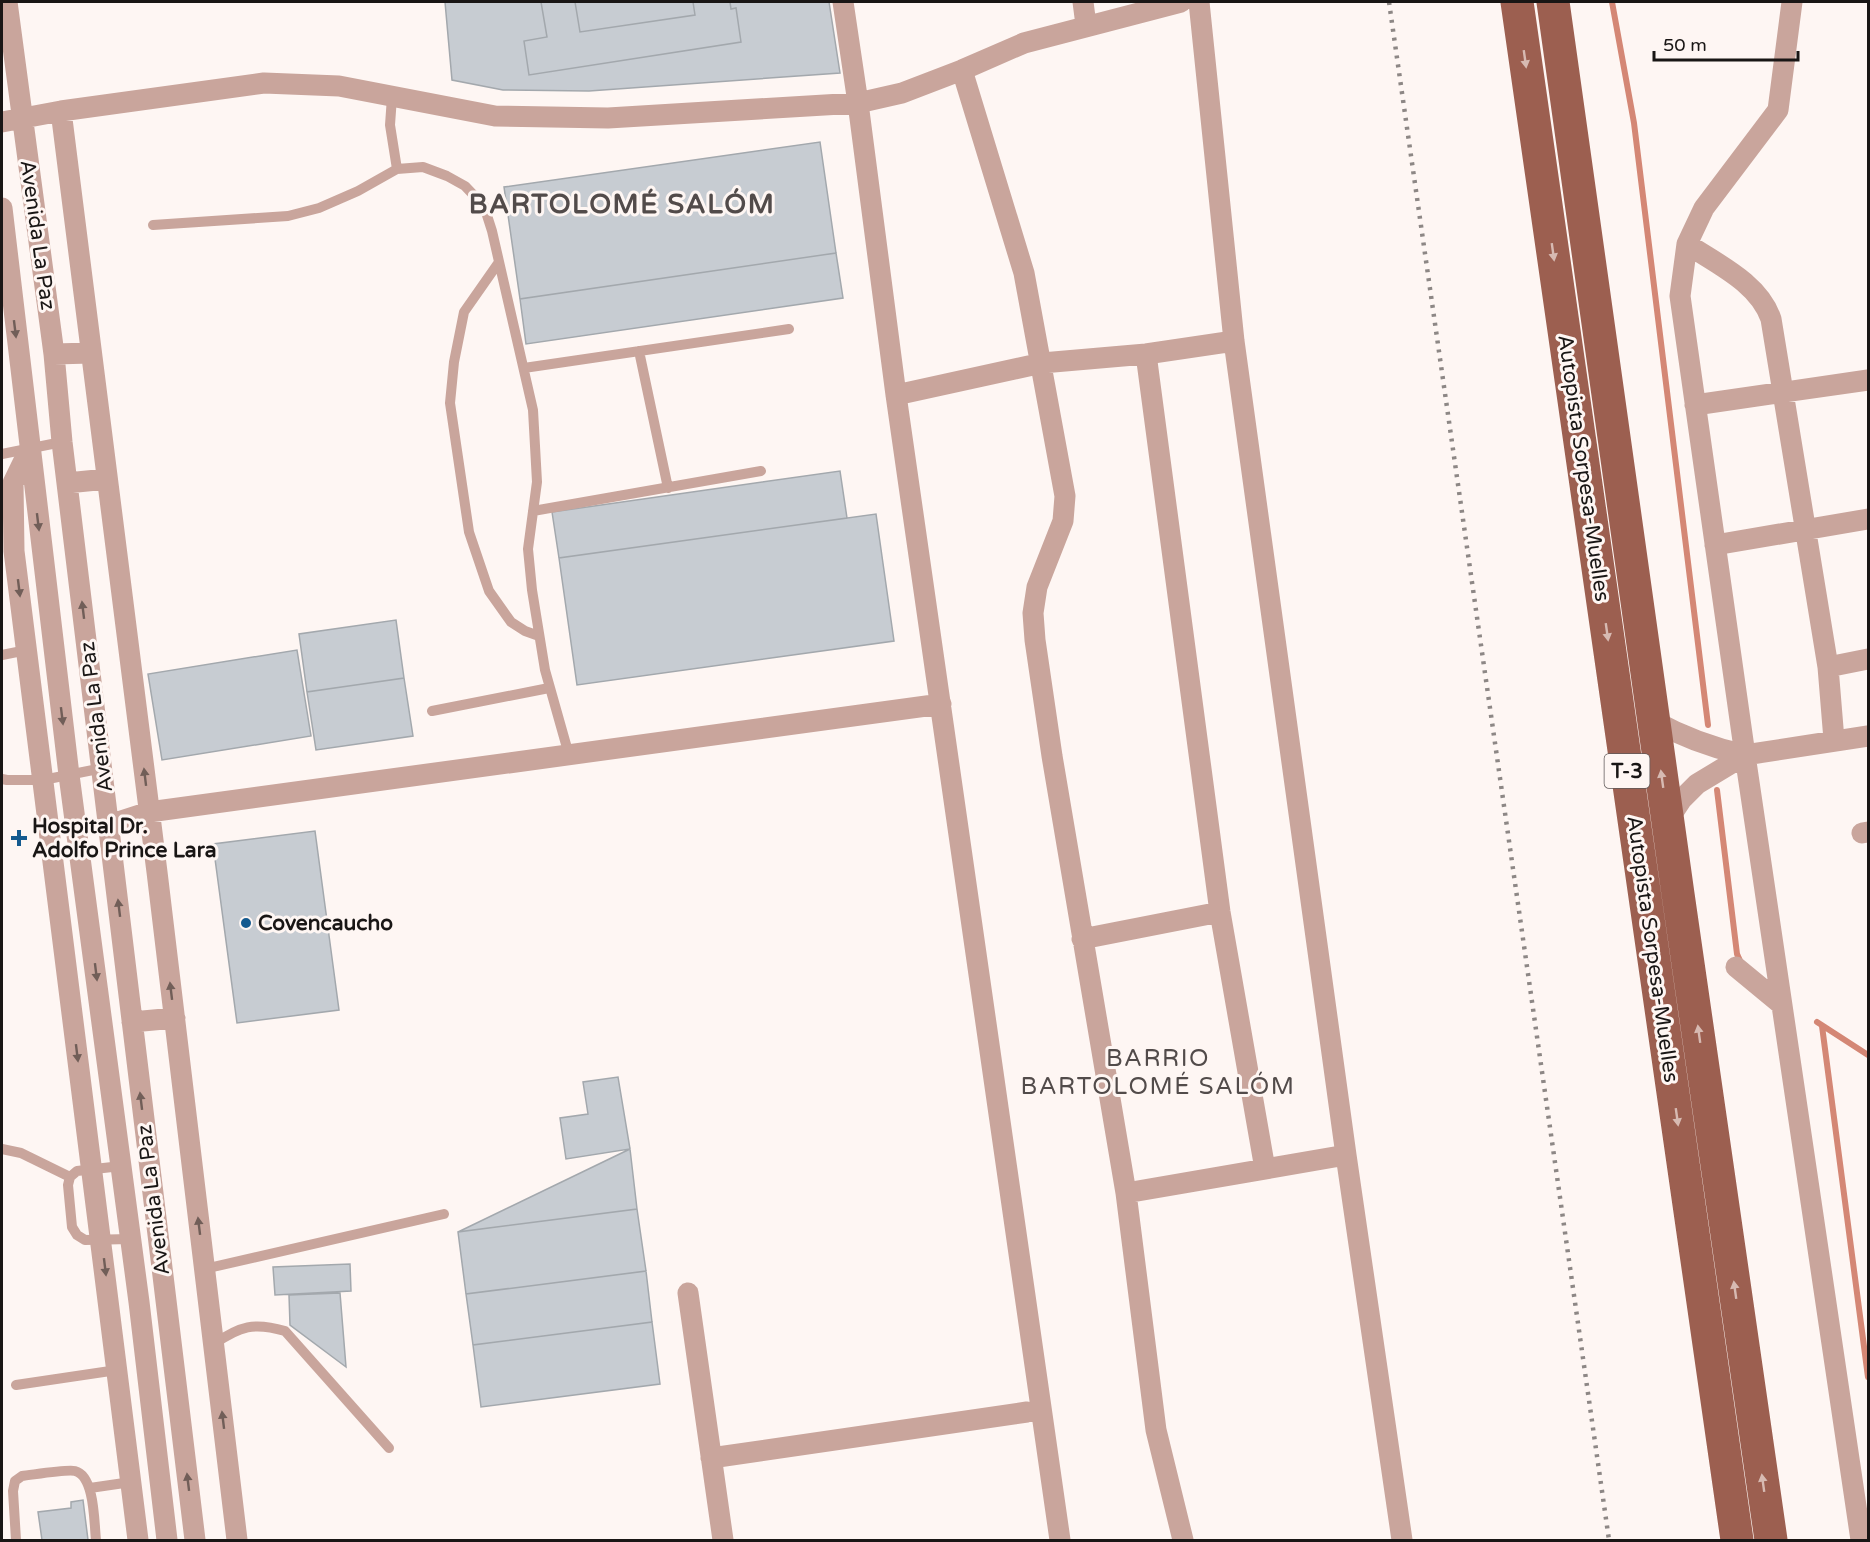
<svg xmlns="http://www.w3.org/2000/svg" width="1870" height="1542" font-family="'Varela Round',sans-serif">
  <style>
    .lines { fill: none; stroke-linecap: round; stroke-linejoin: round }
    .stream { stroke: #d48775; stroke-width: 6 }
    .building { fill: #c7ccd2; stroke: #a3a8ad; stroke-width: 1.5 }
    .service { stroke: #c9a59c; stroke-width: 10 }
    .minor { stroke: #c9a59c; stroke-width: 21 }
    .primary { stroke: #9c5f50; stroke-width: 33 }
    .rail { stroke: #8d8785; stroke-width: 4.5; stroke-dasharray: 3 6; stroke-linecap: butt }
    .oneway { fill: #d7bab2 }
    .oneway2 { fill: #715e58 }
    .poi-dot { fill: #145a8f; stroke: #fef6f3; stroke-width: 2 }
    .labels { text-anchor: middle; stroke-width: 6; stroke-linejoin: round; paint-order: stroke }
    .shield { fill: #fef6f3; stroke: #5e5958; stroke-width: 1.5 }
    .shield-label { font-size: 20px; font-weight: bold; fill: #191615 }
    .street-label { font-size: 21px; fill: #191615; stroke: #fef6f3 }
    .poi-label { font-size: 21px; font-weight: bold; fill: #191615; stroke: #fef6f3; text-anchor: start }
    .quarter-label { font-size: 24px; letter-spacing: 1.5px; fill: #524b4a; stroke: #fef6f3 }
    .district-label { font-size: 27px; font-weight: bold; letter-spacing: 1.5px; fill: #524b4a; stroke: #fef6f3 }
  </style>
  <rect width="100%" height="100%" fill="#fef6f3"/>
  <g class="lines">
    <path class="stream" d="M1612 2 1634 123 1708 725
      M1717 790 1737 954 1741 963
      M1817 1022 1868 1055
      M1822 1026 1868 1377"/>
  </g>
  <path class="building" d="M445 2H829L840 73 589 91 503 90 452 80Z
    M541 2H575L580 32 695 15 693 2H730L731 9 736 8 741 42 529 75 524 41 547 37Z
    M820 142 836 253 520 299 504 187Z
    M836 253 843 298 526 344 520 299Z
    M840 471 847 518 559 558 552 512Z
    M876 514 894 641 577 685 559 558Z
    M396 620 404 678 307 692 299 634Z
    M297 650 311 736 162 760 148 674Z
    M404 678 413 736 316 750 307 692Z
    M315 831 339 1010 237 1023 213 844Z
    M618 1077 630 1149 566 1159 560 1118 588 1114 583 1082Z
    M630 1149 637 1209 458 1232Z
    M637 1209 646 1271 466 1294 458 1232Z
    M350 1264 351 1291 275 1295 273 1267Z
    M646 1271 652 1322 473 1345 466 1294Z
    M340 1293 346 1367 290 1325 289 1295Z
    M652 1322 660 1384 481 1407 473 1345Z
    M83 1500 88 1540H42L38 1512 71 1508V1502Z"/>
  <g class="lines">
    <path class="service" d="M392 97 390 125 397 169 423 167 447 176 465 186 484 206 492 231 533 410 537 482 528 549 532 590 545 670 569 755
      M153 225 288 216 319 208 358 191 397 169
      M499 262 464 312 454 362 450 403 469 532 489 591 511 622 525 631 539 636
      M639 351 668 488
      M524 368 789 329
      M2 454 62 442
      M533 511 761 471
      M2 655 27 650
      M432 711 549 688
      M2 779 7 780H43L103 768
      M2 1149 21 1153 70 1177
      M121 1166 77 1171 70 1177 68 1185 72 1227 77 1235 85 1240 130 1239
      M204 1269 444 1214
      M214 1344C240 1326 254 1322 285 1331L389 1448
      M16 1385 117 1370
      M90 1488 131 1482
      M16 1540 13 1491 15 1481 22 1476C32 1475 67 1469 75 1471 95 1476 94 1523 96 1540"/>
    <path class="minor" d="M7 2 54 354 62 442 195 1540
      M843 2 858 103 896 395 1060 1540
      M1083 2 1086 25
      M1199 2 1234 341 1346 1155 1402 1540
      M1792 2 1778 110 1704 208 1687 244 1680 296 1745 755 1861 1540
      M962 70 1024 273 1065 496 1063 521 1037 587 1033 613 1035 640 1052 756 1126 1193 1156 1430 1183 1540
      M61 111 157 872 237 1540
      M2 122 61 111 264 83 339 86 495 116 608 118 858 103 902 93 962 70 1024 43 1181 2
      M2 208 69 775 139 1302 167 1540
      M1687 244C1717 264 1759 283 1771 319L1828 667 1834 740
      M54 354 91 353
      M1146 354 1220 912 1265 1169
      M896 395 1042 363 1146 354 1234 341
      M1695 405 1868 380
      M29 450 13 483 14 551 138 1540
      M67 483 107 479
      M1715 545 1868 519
      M1828 667 1868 659
      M1654 721C1683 737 1713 748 1745 755
      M1668 820 1682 799 1697 784 1745 755 1868 736
      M109 825 149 812 941 704
      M1862 833 1868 832
      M1082 939 1220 912
      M1736 967 1782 1005
      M132 1022 175 1018
      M1126 1193 1346 1155
      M688 1293 723 1540
      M711 1458 1027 1412"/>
    <path class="primary" d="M1517 2 1737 1540
      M1553 2 1678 894 1771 1540"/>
    <path class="rail" d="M1389 2 1609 1540"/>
  </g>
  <defs><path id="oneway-solid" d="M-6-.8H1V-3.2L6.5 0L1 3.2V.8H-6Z" transform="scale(1.5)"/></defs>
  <g class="oneway">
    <use href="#oneway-solid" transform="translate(1525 59) rotate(82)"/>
    <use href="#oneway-solid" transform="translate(1553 252) rotate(82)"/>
    <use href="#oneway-solid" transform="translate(1607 632) rotate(82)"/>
    <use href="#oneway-solid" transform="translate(1662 779) rotate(-98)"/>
    <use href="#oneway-solid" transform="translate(1699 1034) rotate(-98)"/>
    <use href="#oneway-solid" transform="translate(1677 1117) rotate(82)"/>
    <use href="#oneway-solid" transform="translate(1735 1290) rotate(-98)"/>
    <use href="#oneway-solid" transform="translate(1763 1483) rotate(-98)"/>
  </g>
  <g class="oneway2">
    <use href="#oneway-solid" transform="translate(15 329) rotate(83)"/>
    <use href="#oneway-solid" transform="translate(38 522) rotate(83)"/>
    <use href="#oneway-solid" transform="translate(19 588) rotate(83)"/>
    <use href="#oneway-solid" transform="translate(83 610) rotate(-97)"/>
    <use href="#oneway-solid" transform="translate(62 716) rotate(83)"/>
    <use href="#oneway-solid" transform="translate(145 777) rotate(-97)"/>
    <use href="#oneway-solid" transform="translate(119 908) rotate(-97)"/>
    <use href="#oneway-solid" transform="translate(96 972) rotate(83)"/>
    <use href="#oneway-solid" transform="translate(171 991) rotate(-97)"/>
    <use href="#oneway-solid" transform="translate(77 1053) rotate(83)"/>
    <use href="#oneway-solid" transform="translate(141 1101) rotate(-97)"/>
    <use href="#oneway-solid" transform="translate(199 1226) rotate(-97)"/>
    <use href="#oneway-solid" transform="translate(105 1267) rotate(83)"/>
    <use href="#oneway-solid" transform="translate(223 1420) rotate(-97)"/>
    <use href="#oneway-solid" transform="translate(188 1482) rotate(-97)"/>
  </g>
  <g class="poi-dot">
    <path d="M16 829h6v6h6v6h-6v6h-6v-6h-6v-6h6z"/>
    <circle cx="246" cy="923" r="6"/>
  </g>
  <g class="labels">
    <rect class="shield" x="1604.5" y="754" width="45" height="34" rx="4.5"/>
    <g class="shield-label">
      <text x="1627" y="778">T-3</text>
    </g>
    <g class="street-label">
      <text transform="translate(38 235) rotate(82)" y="7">Avenida La Paz</text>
      <text transform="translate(1584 468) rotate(82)" y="7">Autopista Sorpesa-Muelles</text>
      <text transform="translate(96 717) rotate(-97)" y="7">Avenida La Paz</text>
      <text transform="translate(1653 949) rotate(82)" y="7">Autopista Sorpesa-Muelles</text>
      <text transform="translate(153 1200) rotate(-97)" y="7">Avenida La Paz</text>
    </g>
    <g class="poi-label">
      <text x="32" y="833">Hospital Dr.<tspan x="32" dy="24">Adolfo Prince Lara</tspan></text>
      <text x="258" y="930">Covencaucho</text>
    </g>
    <g class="quarter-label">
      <text x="1158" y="1066">BARRIO<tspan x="1158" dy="28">BARTOLOMÉ SALÓM</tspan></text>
    </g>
    <g class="district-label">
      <text x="622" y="213">BARTOLOMÉ SALÓM</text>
    </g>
  </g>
  <rect width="1870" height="1542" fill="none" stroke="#191615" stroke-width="6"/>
  <path d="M1654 51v9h144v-9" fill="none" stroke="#191615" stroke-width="3"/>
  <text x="1663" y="51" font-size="18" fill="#191615" stroke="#fef6f3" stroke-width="4.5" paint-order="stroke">50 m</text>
</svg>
